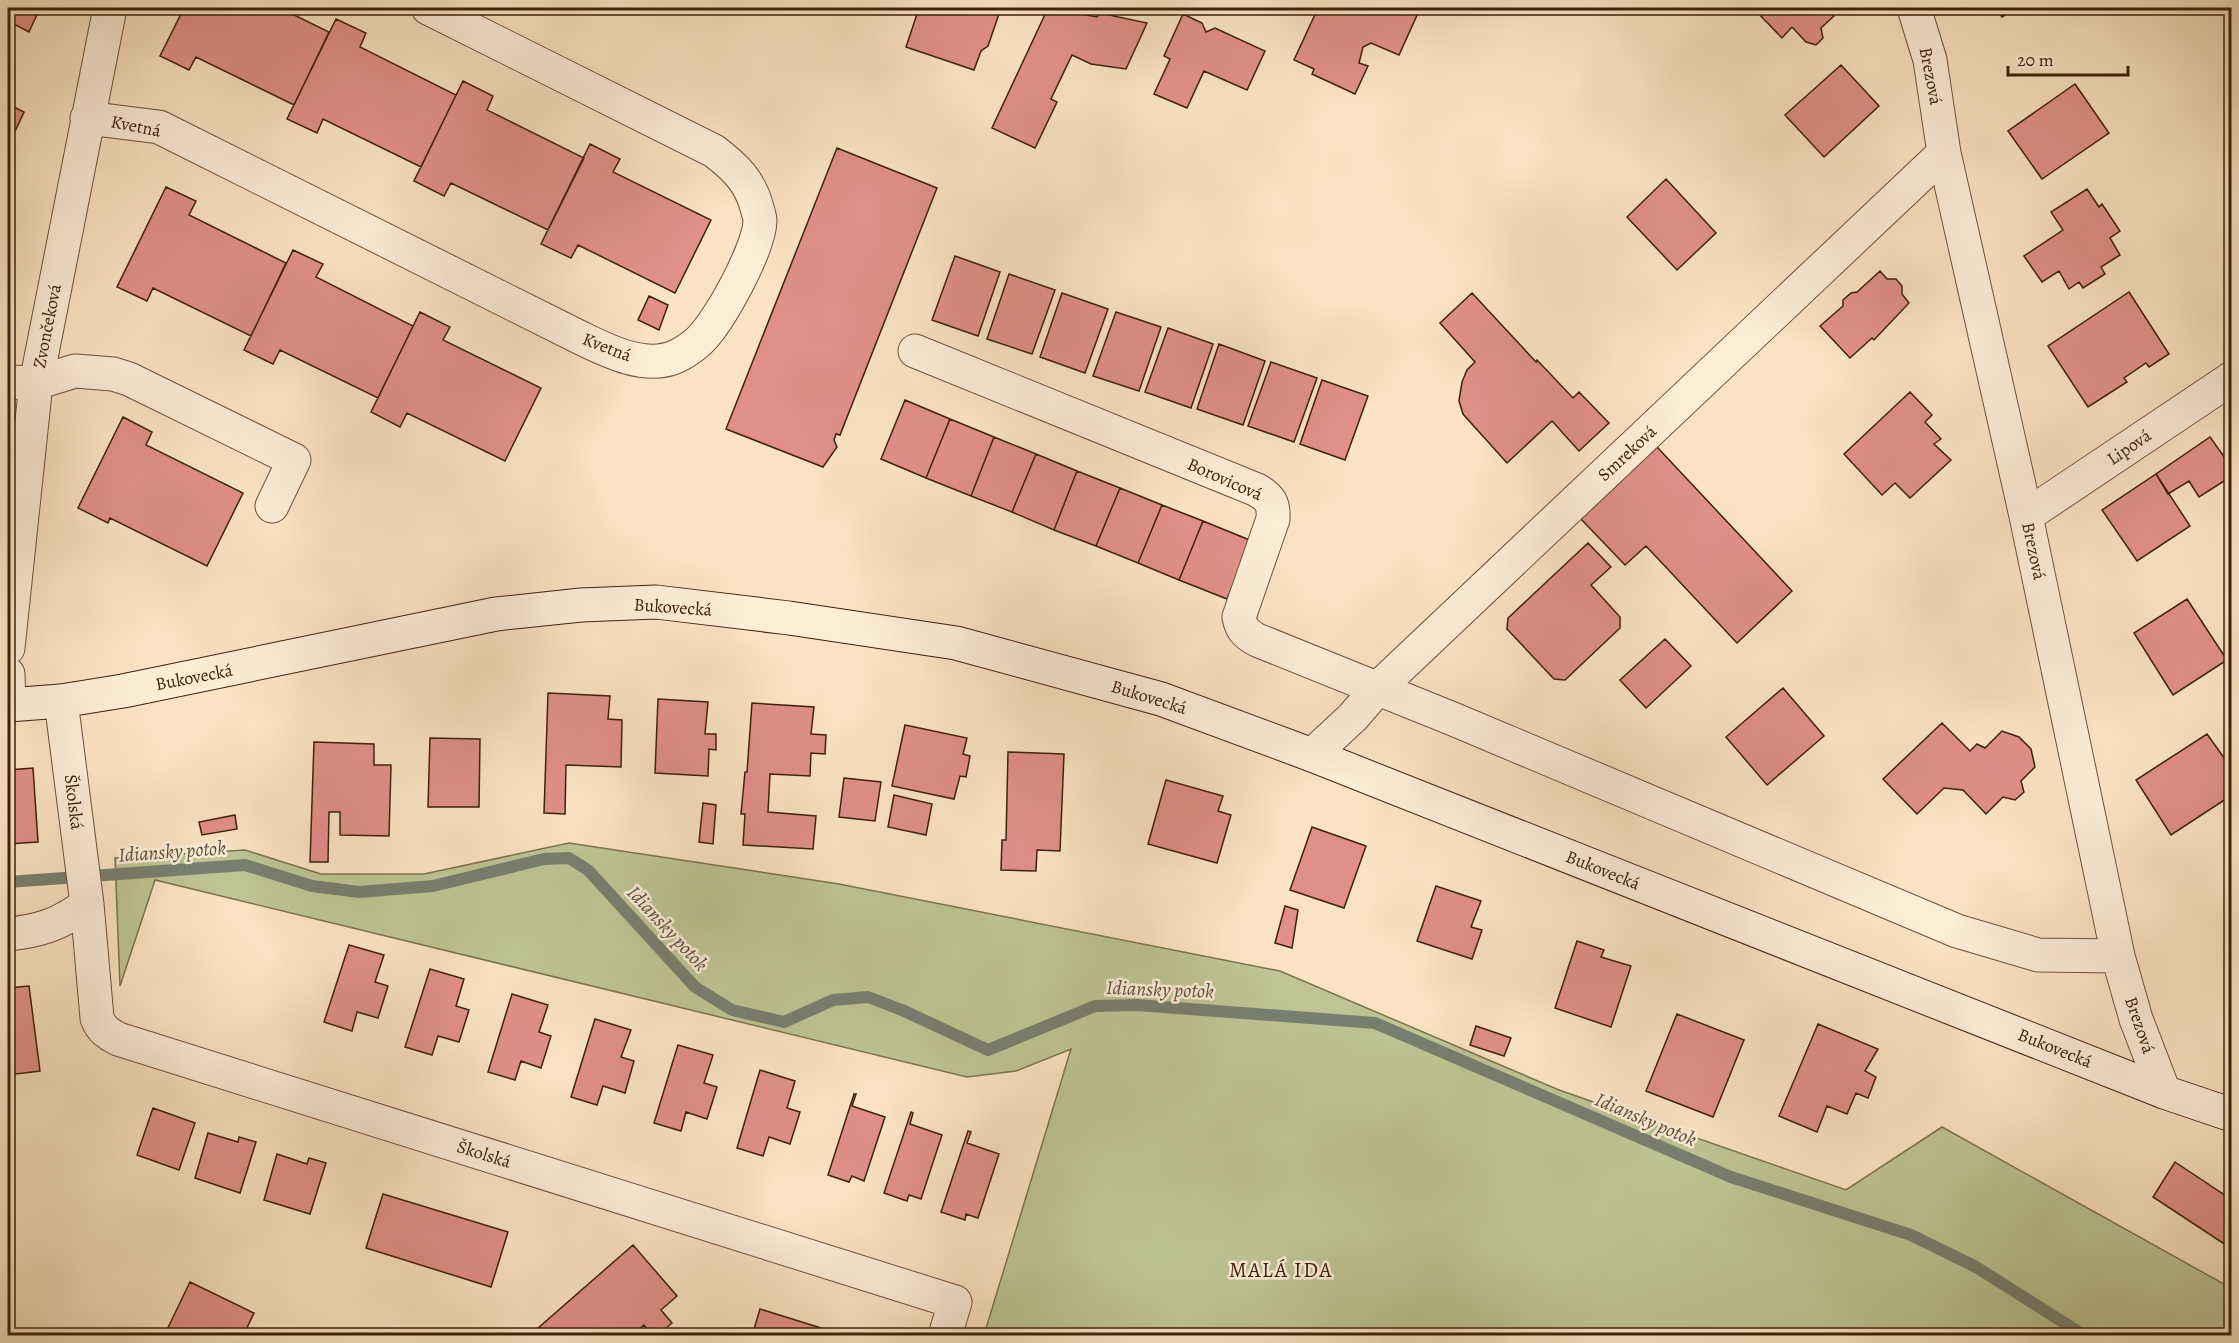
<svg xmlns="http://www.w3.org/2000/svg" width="2239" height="1343" font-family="Alegreya,serif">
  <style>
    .green { fill: #bec494; stroke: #7e7250; stroke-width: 1.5 }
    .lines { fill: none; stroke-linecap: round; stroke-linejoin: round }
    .stream { stroke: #787f6f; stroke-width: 12 }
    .building { fill: #e09087; stroke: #3f200c; stroke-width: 1.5 }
    .street-casing { stroke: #6e513a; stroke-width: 35 }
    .secondary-casing { stroke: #3f200c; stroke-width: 35 }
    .street { stroke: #fcedd7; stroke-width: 33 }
    .secondary { stroke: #fcedd7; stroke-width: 33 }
    .labels { text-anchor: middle; stroke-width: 5; stroke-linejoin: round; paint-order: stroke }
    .street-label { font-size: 18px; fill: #3f200c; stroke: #fcedd7 }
    .water-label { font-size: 20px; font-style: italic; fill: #5c4f3e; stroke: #fcedd7 }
    .quarter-label { font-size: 21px; letter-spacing: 1.5px; fill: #3f200c; stroke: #fcedd7 }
  </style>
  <rect width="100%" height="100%" fill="#fae3c2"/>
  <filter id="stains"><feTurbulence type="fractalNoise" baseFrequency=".00333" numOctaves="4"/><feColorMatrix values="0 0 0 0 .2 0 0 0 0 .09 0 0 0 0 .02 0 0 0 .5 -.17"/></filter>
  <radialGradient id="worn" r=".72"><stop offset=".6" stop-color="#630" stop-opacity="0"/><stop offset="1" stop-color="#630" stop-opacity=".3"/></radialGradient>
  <path class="green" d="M569 843 839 884 1280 971 1559 1090 1846 1190 1942 1127 2231 1288V1335H984L1071 1049 1016 1071 967 1077 155 880 120 986 115 858 245 850 321 874H424Z"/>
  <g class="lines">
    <path class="stream" d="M8 882 245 865 312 886 359 892 433 886 544 859 569 858 588 870 695 987 732 1010 784 1022 833 1000 868 997 902 1010 988 1050 1095 1006 1137 1005 1375 1023 1731 1177 1911 1235 1976 1267 2085 1336"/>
  </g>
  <path class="building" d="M8 8H40L29 32 12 23 8 25Z
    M184 8H280L329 32 294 105 196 57 189 70 160 56Z
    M919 8 938 10 939 8H1001L988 46 981 51 974 70 906 47Z
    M1048 8 1097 17 1100 13 1147 23 1126 69 1091 64 1072 55 1051 99 1057 102 1035 148 992 128Z
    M1318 8H1407L1418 13 1399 55 1371 43 1363 47 1359 63 1368 66 1355 94 1312 74 1314 69 1294 60Z
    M1753 8H1827L1834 16 1821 28 1823 38 1816 45 1806 42 1792 27 1782 38Z
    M1995 8H2016L2002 17Z
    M1183 14 1202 23 1206 32 1215 28 1265 51 1247 90 1204 71 1187 108 1154 94 1170 59 1164 56Z
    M336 19 366 33 360 47 456 95 421 167 323 119 317 133 287 119Z
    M1841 65 1879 106 1824 157 1785 115Z
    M463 81 493 96 487 110 584 158 548 230 451 183 444 196 414 181Z
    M2075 84 2109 133 2042 179 2008 131Z
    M8 104 24 112 10 142 8 141Z
    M590 144 620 159 613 172 711 220 675 293 578 245 571 258 541 244Z
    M837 148 937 188 840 435 836 434 834 440 837 447 823 467 726 429Z
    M1666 179 1716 233 1677 270 1627 217Z
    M166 187 196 201 189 215 286 263 251 336 153 288 147 301 117 287Z
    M2087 189 2099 207 2102 204 2120 231 2110 238 2120 255 2101 267 2105 274 2083 288 2079 282 2069 289 2059 271 2042 282 2024 256 2063 230 2051 212Z
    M293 250 323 264 316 277 413 326 378 398 280 350 273 364 244 350Z
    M955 256 1000 272 978 336 932 320Z
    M1880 271 1887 279H1896L1902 286V294L1909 303 1874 340 1872 338 1850 358 1820 326 1843 306V300L1851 293 1857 292Z
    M1009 274 1055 290 1032 354 987 339Z
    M2129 292 2169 354 2149 367 2146 363 2124 378 2127 382 2088 407 2048 346Z
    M1062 293 1108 309 1085 373 1040 357Z
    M1472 293 1536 362 1537 360 1573 398 1579 392 1609 423 1579 451 1552 421 1507 463 1463 414 1459 401 1462 382 1467 370 1475 362 1440 323Z
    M649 296 668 305 659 330 638 320Z
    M420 312 450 327 443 340 541 388 505 461 407 413 400 427 371 412Z
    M1116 312 1161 327 1139 391 1093 376Z
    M1168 328 1213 344 1191 408 1145 392Z
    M1219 344 1265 361 1243 425 1197 409Z
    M1271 362 1317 378 1294 442 1248 426Z
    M1322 380 1368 396 1345 460 1300 444Z
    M1910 392 1932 415 1925 422 1941 439 1934 444 1951 460 1910 498 1895 483 1882 495 1844 454Z
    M905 400 950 419 926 478 881 459Z
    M123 417 152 432 146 445 243 493 207 566 110 518 108 523 78 508Z
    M950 419 994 437 971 496 926 478Z
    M994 437 1036 454 1012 512 971 496Z
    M2210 437 2232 468V476L2199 497 2189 481 2168 494 2156 474Z
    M1657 447 1792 591 1737 643 1646 546 1625 565 1581 519Z
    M1036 454 1077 471 1054 530 1012 512Z
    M1077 471 1120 488 1096 546 1054 530Z
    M2156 474 2190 526 2137 561 2102 510Z
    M1120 488 1162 505 1138 563 1096 546Z
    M1162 505 1203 521 1179 580 1138 563Z
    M1203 521 1252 541 1227 599 1179 580Z
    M1588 543 1611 567 1591 585 1620 617V628L1565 680 1554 679 1507 629 1508 618Z
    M2187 599 2227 660 2173 695 2134 633Z
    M1665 639 1691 666 1646 708 1620 680Z
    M1783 688 1824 736 1767 785 1726 737Z
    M548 693 610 696 608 719 622 720 621 767 566 765 565 814 544 813Z
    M658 699 708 702 705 734H716V750L709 749 708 776 655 773Z
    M752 703 814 707 811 734 826 735 825 754 811 753 810 776 770 774 768 812 816 816 813 849 743 845 745 814H741L745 772H747Z
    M1942 723 1970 751 1977 744 1985 748 2002 731 2019 737 2031 749 2035 767 2021 781 2024 792 2015 800 2003 797 1986 814 1963 790 1944 788 1917 814 1883 779Z
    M905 725 967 738 963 754 970 756 966 777 960 776 954 799 892 786Z
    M2207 734 2232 769V795L2171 835 2136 780Z
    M430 738 480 739 479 807H428Z
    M314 742 374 744V765H391L389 836 340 835V812H329L328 862H310Z
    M1008 752 1064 754 1060 851 1037 850 1036 871 1001 870 1002 840H1006Z
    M33 768 38 842 8 844V770Z
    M844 778 881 782 875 821 839 817Z
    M1166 780 1223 796 1218 811 1231 815 1217 863 1148 844Z
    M894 795 932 804 926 835 888 827Z
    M703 803 716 805 713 844 699 842Z
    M235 815 237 829 202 835 199 822Z
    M1312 827 1366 846 1344 908 1290 890Z
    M1436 886 1481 901 1471 927 1482 930 1472 959 1417 941Z
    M1285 906 1298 910 1292 948 1275 943Z
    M1577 941 1604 950 1601 957 1631 966 1611 1027 1555 1008Z
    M349 945 384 955 375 982 388 986 378 1018 357 1012 352 1031 324 1022Z
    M430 969 464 979 456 1006 469 1010 459 1042 438 1036 432 1055 405 1047Z
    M29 986 40 1071 8 1075V988Z
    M512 994 548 1005 539 1032 551 1036 541 1068 521 1061 515 1080 488 1072Z
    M1677 1014 1744 1040 1713 1117 1646 1091Z
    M595 1019 631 1030 621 1057 634 1061 625 1093 603 1086 597 1105 571 1097Z
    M1818 1024 1878 1049 1865 1071 1876 1077 1868 1098 1856 1093 1847 1114 1827 1106 1817 1132 1779 1116Z
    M1476 1026 1511 1038 1504 1056 1470 1045Z
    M678 1045 713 1055 704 1083 717 1087 707 1119 686 1112 681 1131 654 1123Z
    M760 1070 795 1081 787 1108 800 1112 790 1144 769 1137 763 1156 737 1148Z
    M854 1094H856L852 1106 885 1117 864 1181 852 1176 849 1182 828 1175Z
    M153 1108 195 1123 179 1170 137 1155Z
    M911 1112 913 1113 910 1124 942 1135 921 1199 909 1195 907 1201 884 1193Z
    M968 1131 971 1132 967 1143 999 1154 978 1218 966 1214 965 1220 941 1212Z
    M208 1133 238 1142 239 1137 256 1142 240 1193 195 1178Z
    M277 1154 307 1164 309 1158 326 1163 310 1214 264 1200Z
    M2175 1162 2232 1200V1249L2153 1197Z
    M383 1194 508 1232 491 1287 366 1248Z
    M633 1245 677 1296 661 1310 672 1323 657 1336H653L644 1325 631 1336H529Z
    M190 1282 254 1313 243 1336H164Z
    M760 1309 847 1336H752Z"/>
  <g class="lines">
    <defs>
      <path id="street" d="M1914 8 1930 60 1944 153 2026 516 2118 956 2136 1019 2164 1092
        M87 118 159 127 579 337C606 350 644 370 675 357 682 354 692 347 698 342 719 323 759 249 760 221 760 217 758 212 757 208 750 181 735 167 714 151L428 8
        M915 351 1257 490C1270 498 1274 503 1273 519L1239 617C1241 629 1246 634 1257 640L1453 719 1957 931 2038 955 2118 956
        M8 382 36 383 75 371 113 374 129 379 294 460 272 506
        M2026 516 2232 378
        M8 648 36 383 110 8
        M8 674 9 705
        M61 701 87 904 97 1018C101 1029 107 1033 118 1039L955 1302 945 1336
        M1312 755 1353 717 1377 689 1944 153
        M8 934C40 931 61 924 87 904"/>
      <path id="secondary" d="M8 705 61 701 123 691 496 614 581 605 656 602 789 618 956 643 1161 699 1312 755 2164 1092 2232 1115"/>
    </defs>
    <use href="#street" class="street-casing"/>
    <use href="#secondary" class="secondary-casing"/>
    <use href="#street" class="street"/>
    <use href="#secondary" class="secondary"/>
  </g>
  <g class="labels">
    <g class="street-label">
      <text transform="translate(1931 76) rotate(79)" y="6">Brezová</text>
      <text transform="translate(136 126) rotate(11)" y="6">Kvetná</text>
      <text transform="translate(47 326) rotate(-79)" y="6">Zvončeková</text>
      <text transform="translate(607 347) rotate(21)" y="6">Kvetná</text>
      <text transform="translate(2129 447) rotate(-34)" y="6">Lipová</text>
      <text transform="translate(1627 453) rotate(-43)" y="6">Smreková</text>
      <text transform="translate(1225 479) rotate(24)" y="6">Borovicová</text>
      <text transform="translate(2034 551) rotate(78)" y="6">Brezová</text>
      <text transform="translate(673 607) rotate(4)" y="6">Bukovecká</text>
      <text transform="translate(194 677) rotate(-11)" y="6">Bukovecká</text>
      <text transform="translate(1149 697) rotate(17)" y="6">Bukovecká</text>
      <text transform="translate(74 802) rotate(83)" y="6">Školská</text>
      <text transform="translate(1603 870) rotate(22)" y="6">Bukovecká</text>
      <text transform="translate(2140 1025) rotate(71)" y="6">Brezová</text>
      <text transform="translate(2055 1048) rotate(22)" y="6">Bukovecká</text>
      <text transform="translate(484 1154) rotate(17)" y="6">Školská</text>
    </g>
    <g class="water-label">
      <text transform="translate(172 851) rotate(-4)" y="7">Idiansky potok</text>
      <text transform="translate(668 928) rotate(47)" y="7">Idiansky potok</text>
      <text transform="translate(1160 989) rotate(2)" y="7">Idiansky potok</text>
      <text transform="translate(1646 1119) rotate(23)" y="7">Idiansky potok</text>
    </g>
    <g class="quarter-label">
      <text x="1281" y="1277">MALÁ IDA</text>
    </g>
  </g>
  <rect width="2239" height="1343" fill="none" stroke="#fae3c2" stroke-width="30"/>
  <rect x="9" y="9" width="2221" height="1325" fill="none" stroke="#3f200c" stroke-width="3"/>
  <rect x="15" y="15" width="2209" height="1313" fill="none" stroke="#3f200c" stroke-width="1.5"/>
  <path d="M2008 66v9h120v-9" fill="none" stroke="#3f200c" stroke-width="3"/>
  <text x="2017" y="66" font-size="18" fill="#3f200c" stroke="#fcedd7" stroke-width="4.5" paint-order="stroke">20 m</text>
  <rect width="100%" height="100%" filter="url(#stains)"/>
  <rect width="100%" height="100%" fill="url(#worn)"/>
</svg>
